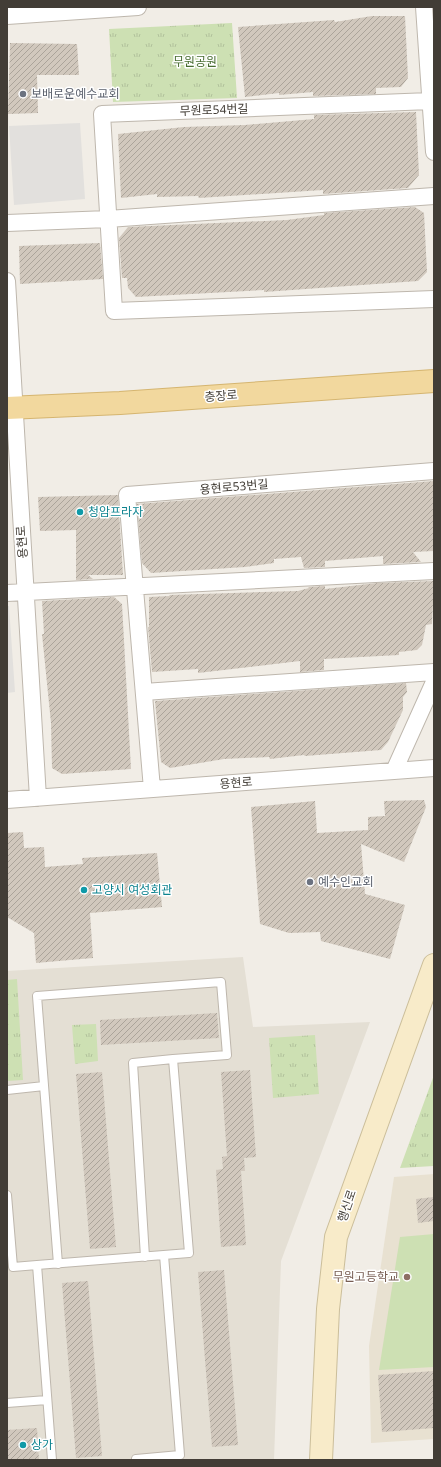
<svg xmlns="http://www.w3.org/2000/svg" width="441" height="1467" font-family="'Noto Sans','Noto Sans KR',sans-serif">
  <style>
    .residential { fill: #e4dfd4 }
    .education { fill: #e8e1d1 }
    .grass { fill: url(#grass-tufts) }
    .pitch { fill: #cde0b3 }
    .parking { fill: #e2e0dd }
    .building { fill: url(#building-hatch) }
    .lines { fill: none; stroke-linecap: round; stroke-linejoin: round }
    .service-casing { stroke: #beb7ad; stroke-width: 10 }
    .minor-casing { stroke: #beb7ad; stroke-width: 18 }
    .secondary-casing { stroke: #cbbe9a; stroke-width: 24 }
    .primary-casing { stroke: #d5b570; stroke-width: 24 }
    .service { stroke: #fff; stroke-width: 8 }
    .minor { stroke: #fff; stroke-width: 16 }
    .secondary { stroke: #f8ebc9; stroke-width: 22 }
    .primary { stroke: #f2d89e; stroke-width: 22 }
    .worship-dot { fill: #6b7280; stroke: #fff; stroke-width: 1.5 }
    .culture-dot { fill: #0f9aa8; stroke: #fff; stroke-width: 1.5 }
    .education-dot { fill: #8d6e63; stroke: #fff; stroke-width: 1.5 }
    .labels { text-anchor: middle; stroke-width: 3; stroke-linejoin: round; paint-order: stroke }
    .park-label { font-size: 12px; fill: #486d31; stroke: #fff }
    .worship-label { font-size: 12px; fill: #5b616d; stroke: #fff; text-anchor: start }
    .street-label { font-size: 12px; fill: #423d36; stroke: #fff }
    .culture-label { font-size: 12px; fill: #0d838f; stroke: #fff; text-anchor: start }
    .education-label { font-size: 12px; fill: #785e54; stroke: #fff; text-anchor: end }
  </style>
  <defs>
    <pattern id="grass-tufts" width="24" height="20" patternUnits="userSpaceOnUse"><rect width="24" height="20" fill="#cde0b3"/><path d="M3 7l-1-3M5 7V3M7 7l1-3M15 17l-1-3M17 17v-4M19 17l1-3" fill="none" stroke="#b1c19b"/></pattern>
    <pattern id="building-hatch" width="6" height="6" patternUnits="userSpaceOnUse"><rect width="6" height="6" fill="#d1c8bd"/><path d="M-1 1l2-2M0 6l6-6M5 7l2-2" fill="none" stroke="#aba49a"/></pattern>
  </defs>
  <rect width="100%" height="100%" fill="#f1ede6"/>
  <path class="residential" d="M243 957 253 1027 370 1022 281 1261 274 1460H7V971Z"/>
  <path class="education" d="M434 1174V1439L371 1443 369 1346 394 1177Z"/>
  <path class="grass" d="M232 23 237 98 113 102 109 29Z
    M17 979 23 1080 7 1081V980Z
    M96 1024 98 1061 75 1064 72 1025Z
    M315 1035 319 1094 273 1098 269 1038Z
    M434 1075V1166L400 1168Z"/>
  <path class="pitch" d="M434 1234V1367L379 1370 400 1237Z"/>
  <path class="parking" d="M80 123 85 199 14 205 9 126Z
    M7 606H9L15 692 7 693Z"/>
  <path class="building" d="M372 16H405L408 78 401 87 376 88V94L313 96V92L279 95V93L245 97 238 27 334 20 335 22Z
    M10 43 77 44 79 75H37L38 113 8 114Z
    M416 112 419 175 408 188 323 194V190L199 198 198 196 157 197V194L121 198 118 134 184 127 245 125 314 119V115Z
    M415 207 424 213 427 272 418 281 264 292V290L136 297 128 288 127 278H122L119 238 128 227 287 220 324 215V213Z
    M100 243 103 279 20 284 19 246Z
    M434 481V551L413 552 421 562 383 564V556L325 561V567L304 568 301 557 274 559V563L245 567 151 573 142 563 137 504Z
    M118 495 123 575H88L93 579 76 580V530L40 531 38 497Z
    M434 581 432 624 426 625 422 645 417 650 399 652V655L324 659V670L300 672V661L198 673V669L152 672 148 627H149V597L170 596 169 595 298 591 309 588 308 587 325 586V589L377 583Z
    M114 597 122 604 131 769 62 774 52 768 51 723 42 634H44L42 601Z
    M406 683 407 692 403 697V710L388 742 381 750 305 756 304 755 270 759 269 757 224 759 170 768 161 762 155 701Z
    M424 800 426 807 404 862 361 844 365 894 405 905 390 959 321 941 320 932 289 933 260 924 251 807 315 801 317 833 368 830V817L385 816 384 801Z
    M23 832 24 848 44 847 45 867 83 864 82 858 157 853 162 907 90 913 93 958 36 963 34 933 7 917V833Z
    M217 1013 219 1038 101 1045 100 1020Z
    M250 1070 256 1157 244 1158 245 1171H241L246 1245 221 1247 216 1170 223 1169 222 1157 227 1156 221 1072Z
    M102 1072 116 1247 90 1249 76 1074Z
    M434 1197V1221L418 1223 416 1199Z
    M224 1270 238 1445 212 1447 198 1272Z
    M88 1281 102 1456 76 1458 62 1283Z
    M434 1371V1428L382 1432 378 1375Z
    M37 1428 39 1460H7V1430Z"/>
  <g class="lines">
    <defs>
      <path id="service" d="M7 1090 44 1086
        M7 1195 13 1267 37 1265
        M145 1257 133 1063 173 1059
        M7 1403 47 1400
        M136 1459 180 1455 164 1255
        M52 1460 37 1265 189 1253 173 1059 227 1055 221 982 37 996 58 1264"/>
      <path id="minor" d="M424 7 434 152
        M7 16 138 7
        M430 101 102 114 114 311 434 299
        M7 223 108 219 434 196
        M7 281 38 798
        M7 593 434 571
        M144 692 434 672
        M394 771 434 682
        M152 789 127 495 434 471
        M7 800 434 768"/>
      <path id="secondary" d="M321 1460 328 1309 336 1237 434 965"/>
      <path id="primary" d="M7 408 120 403 434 381"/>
    </defs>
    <use href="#service" class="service-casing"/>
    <use href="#minor" class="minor-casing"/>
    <use href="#secondary" class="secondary-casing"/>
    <use href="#primary" class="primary-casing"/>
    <use href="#service" class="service"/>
    <use href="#minor" class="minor"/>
    <use href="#secondary" class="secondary"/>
    <use href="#primary" class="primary"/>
  </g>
  <g class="worship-dot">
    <circle cx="23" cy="94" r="4"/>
    <circle cx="310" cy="882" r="4"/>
  </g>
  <g class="culture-dot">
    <circle cx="80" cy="512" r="4"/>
    <circle cx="84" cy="890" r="4"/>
    <circle cx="23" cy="1445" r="4"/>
  </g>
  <circle class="education-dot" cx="407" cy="1277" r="4"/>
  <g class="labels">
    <g class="park-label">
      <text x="195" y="66">무원공원</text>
    </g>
    <g class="worship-label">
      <text x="31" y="98">보배로운예수교회</text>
      <text x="318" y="886">예수인교회</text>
    </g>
    <g class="street-label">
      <text transform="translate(214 110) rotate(-2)" y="4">무원로54번길</text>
      <text transform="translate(221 396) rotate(-4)" y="4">충장로</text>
      <text transform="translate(234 487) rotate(-5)" y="4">용현로53번길</text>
      <text transform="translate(22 542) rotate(-94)" y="4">용현로</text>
      <text transform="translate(236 783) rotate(-4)" y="4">용현로</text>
      <text transform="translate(347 1206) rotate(-71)" y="4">행신로</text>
    </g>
    <g class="culture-label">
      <text x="88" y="516">청암프라자</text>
      <text x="92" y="894">고양시 여성회관</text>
      <text x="31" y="1449">상가</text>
    </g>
    <g class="education-label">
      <text x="399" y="1281">무원고등학교</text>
    </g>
  </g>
  <rect width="441" height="1467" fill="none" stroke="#423d36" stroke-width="16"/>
</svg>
